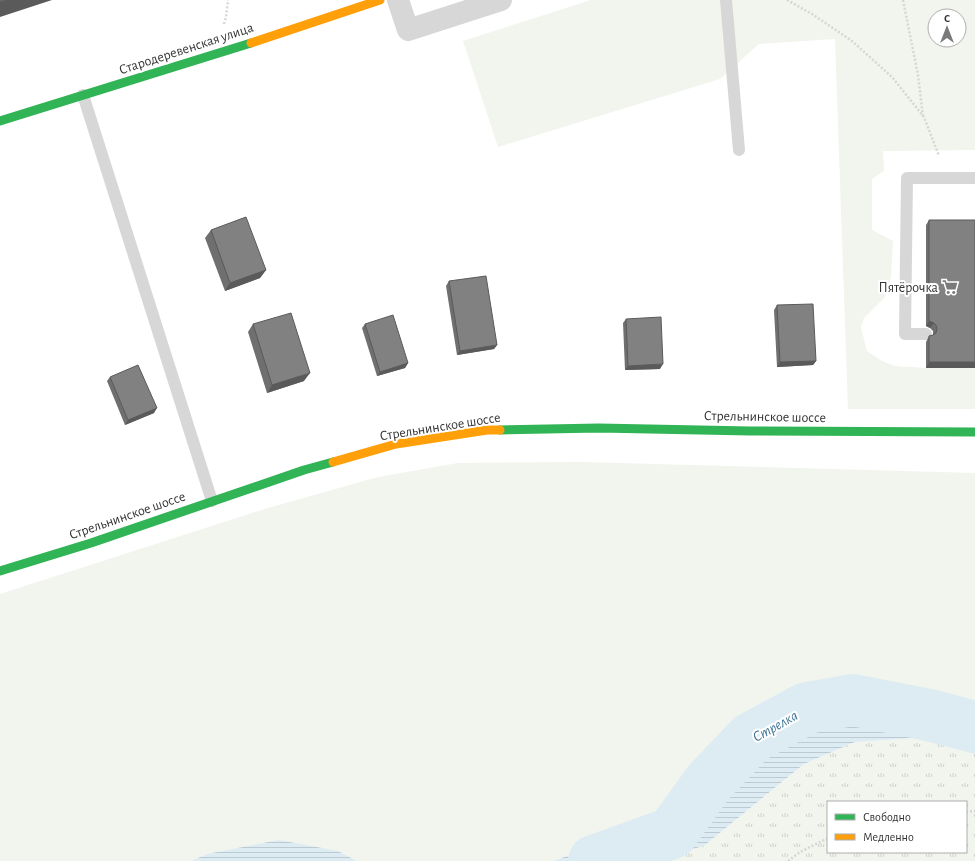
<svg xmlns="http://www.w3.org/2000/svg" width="975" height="861" font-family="'Alegreya Sans',sans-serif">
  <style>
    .green { fill: #f1f5ed; fill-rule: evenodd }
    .park { fill: url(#park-tufts); fill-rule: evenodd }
    .water { fill: url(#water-rules) }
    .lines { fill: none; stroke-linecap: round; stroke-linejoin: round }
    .river { stroke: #ddebf3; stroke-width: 52 }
    .path { stroke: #d6d6d6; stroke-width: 2.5; stroke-dasharray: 2 2; stroke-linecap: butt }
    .lane { stroke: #d7d7d7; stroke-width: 12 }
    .street { stroke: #d7d7d7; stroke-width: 22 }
    .fast { stroke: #30b455; stroke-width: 9 }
    .slow { stroke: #ff9f0a; stroke-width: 9 }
    .wall { fill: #6f6f6f }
    .shaded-wall { fill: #5a5a5a }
    .building { fill: #818181; stroke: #5a5a5a }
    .labels { text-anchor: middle; stroke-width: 4; stroke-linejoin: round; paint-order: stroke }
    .street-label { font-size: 14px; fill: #333; stroke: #fff }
    .poi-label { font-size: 14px; fill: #333; stroke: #fff; text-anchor: end }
    .water-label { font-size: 15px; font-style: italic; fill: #3f7597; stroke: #fff }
  </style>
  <defs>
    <pattern id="park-tufts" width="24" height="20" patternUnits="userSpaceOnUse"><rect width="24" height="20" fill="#f1f5ed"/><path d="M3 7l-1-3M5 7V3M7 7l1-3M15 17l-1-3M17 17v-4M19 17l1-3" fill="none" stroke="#cfd2cc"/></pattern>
    <pattern id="water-rules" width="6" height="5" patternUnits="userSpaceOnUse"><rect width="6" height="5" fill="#ddebf3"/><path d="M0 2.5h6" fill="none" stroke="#becad1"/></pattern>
  </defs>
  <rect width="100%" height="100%" fill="#fff"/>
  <path class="green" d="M591 0H975V150L883 151 884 171 872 179V230L893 241 891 277 885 297 864 318 861 328 867 351 882 361 895 366 926 368H975V409H848L835 39 759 44 720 79 498 147 463 41ZM935 16H959V40H935Z
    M583 462 975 473V707L966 704 851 705 775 722 703 772 638 831 553 861H357L338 851 207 854 191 861H0V594L268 508 378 477 458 463Z"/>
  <path class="park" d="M915 738 975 748V861H661L705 845 804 764 855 742ZM828 802H966V852H828Z"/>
  <path class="water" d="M966 704 975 707V748L915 738 855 742 804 764 705 845 661 861H553L638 831 703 772 775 722 851 705Z
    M279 840 338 851 357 861H191L207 854Z"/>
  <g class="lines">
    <path class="river" d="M594 861 672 833 709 782 751 738 807 708 853 700 929 715 975 727"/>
    <path class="path" d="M787 0 812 14 852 41 892 77 924 117 939 156
      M903 0 918 75 923 117
      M224 24 226 17 228 0
      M966 812 975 811
      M788 861 800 852 828 838"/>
    <path class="lane" d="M726 0 739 150
      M83 95 212 501
      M926 334H905L907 178H975"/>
    <path class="street" d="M398 0 408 30 501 0"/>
    <path class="fast" d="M0 121 251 43
      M500 430 599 428 750 431 975 432
      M0 571 91 543 304 470 333 462"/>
    <path class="slow" d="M251 43 380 0
      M333 462 396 444 487 430H500"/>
  </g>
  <path class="wall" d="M929 220 975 368H926V342L929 336 933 335V331L930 328 926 326V225Z
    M211 230 266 270 260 278 225 291 205 238Z
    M449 281 497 345 494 349 457 355 446 286Z
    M777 305 816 361 813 365 777 367 774 310Z
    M626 319 660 369 625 370 623 323Z
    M253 324 304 381 267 393 248 332Z
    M365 324 408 363 405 368 377 376 362 328Z
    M110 377 154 413 125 425 107 381Z"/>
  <path class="shaded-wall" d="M7 0H52L0 17V2Z
    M266 270 260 278 225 291 230 283Z
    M929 321 934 323 930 328 926 326Z
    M497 345 494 349 457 355 460 351Z
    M816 361 813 365 777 367 780 362Z
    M929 362H975V368H926Z
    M408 363 405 368 377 376 380 372Z
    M663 364 660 369 625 370 628 366Z
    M310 373 304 381 267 393 272 385Z
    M157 408 154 413 125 425 128 420Z"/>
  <path class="building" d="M0 0H7L0 2Z
    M246 217 266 270 230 283 211 230Z
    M929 220H975V362H929V336L933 335 936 333 937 328 936 325 934 323 929 321Z
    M486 276 497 345 460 351 449 281Z
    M813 304 816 361 780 362 777 305Z
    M291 313 310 373 272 385 253 324Z
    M393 315 408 363 380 372 365 324Z
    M661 317 663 364 628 366 626 319Z
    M138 365 157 408 128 420 110 377Z"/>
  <defs>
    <symbol id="supermarket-bare" viewBox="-9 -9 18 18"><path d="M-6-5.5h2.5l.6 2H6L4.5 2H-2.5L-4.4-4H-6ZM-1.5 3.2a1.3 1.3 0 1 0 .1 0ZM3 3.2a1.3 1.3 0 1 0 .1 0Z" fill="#7a7a7a" stroke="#fff" stroke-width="2.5" paint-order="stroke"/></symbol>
  </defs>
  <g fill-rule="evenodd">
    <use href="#supermarket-bare" x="939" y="276" width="22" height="22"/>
  </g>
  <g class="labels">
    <g class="street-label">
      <text transform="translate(186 48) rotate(-18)" y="5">Стародеревенская улица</text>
      <text transform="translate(765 416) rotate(1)" y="5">Стрельнинское шоссе</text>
      <text transform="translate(440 426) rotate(-9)" y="5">Стрельнинское шоссе</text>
      <text transform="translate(127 515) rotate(-19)" y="5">Стрельнинское шоссе</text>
    </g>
    <g class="poi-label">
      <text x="938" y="292">Пятёрочка</text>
    </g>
    <g class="water-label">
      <text transform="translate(775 726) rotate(-29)" y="5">Стрелка</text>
    </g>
  </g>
  <rect x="827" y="801" width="140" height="52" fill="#ffffff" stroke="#adadad"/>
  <rect x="835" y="814" width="20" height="6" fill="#30b455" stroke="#adadad"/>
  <text x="863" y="821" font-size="12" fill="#333333">Свободно</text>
  <rect x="835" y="834" width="20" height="6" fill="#ff9f0a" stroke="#adadad"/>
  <text x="863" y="841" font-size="12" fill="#333333">Медленно</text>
  <g transform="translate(947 28)"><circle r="19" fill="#ffffff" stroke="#adadad"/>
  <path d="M0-3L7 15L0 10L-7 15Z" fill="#7a7a7a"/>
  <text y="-6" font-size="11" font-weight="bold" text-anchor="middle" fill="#333333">С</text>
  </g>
</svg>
